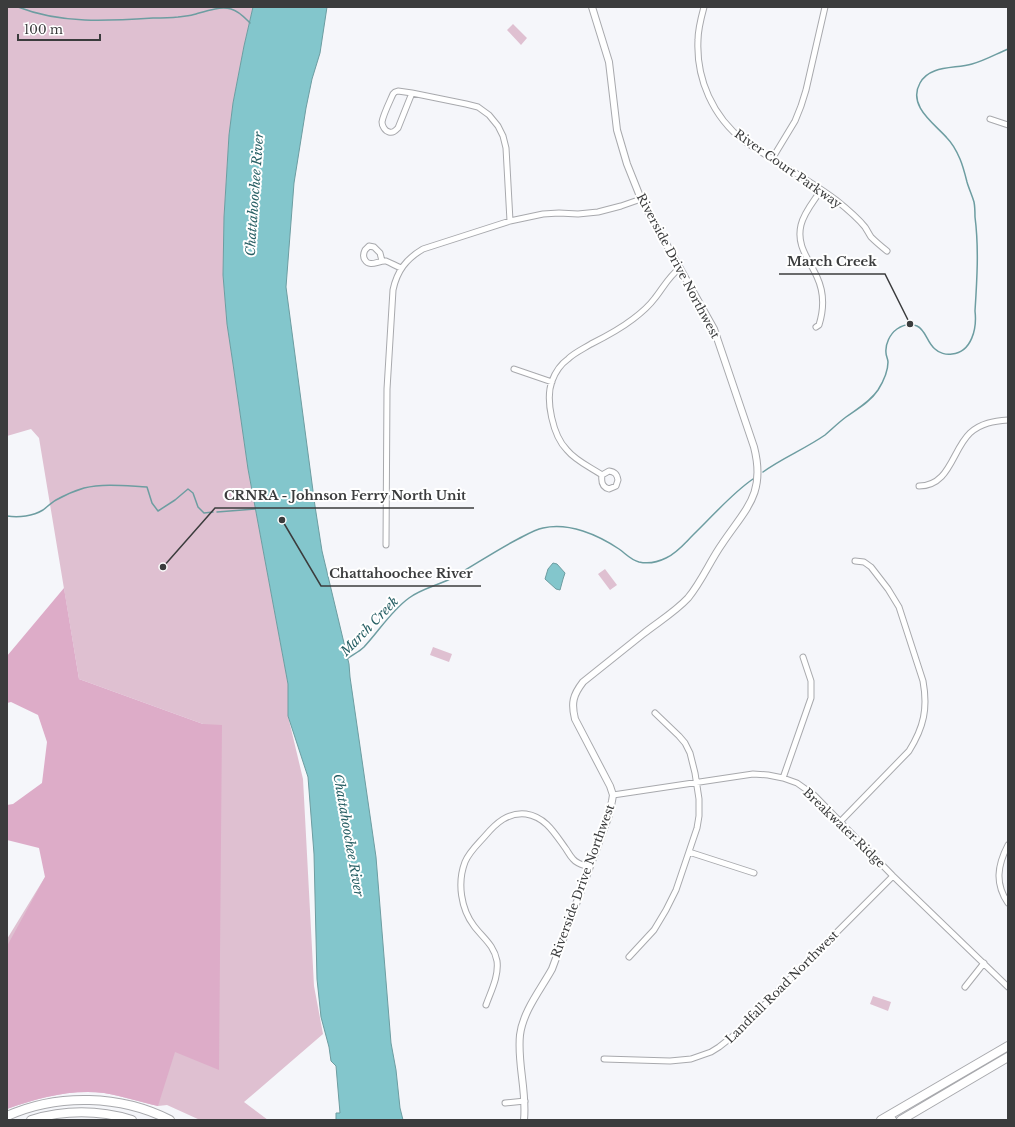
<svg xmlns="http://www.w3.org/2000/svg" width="1015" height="1127" font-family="'Libre Baskerville',serif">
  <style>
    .green { fill: #dfc0d1 }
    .forest { fill: #ddacc8 }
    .water { fill: #83c6cc; stroke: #6d9da1 }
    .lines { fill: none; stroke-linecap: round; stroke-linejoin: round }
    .stream { stroke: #6d9da1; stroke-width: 1.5 }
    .minor-casing { stroke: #a8a9ad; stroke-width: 7 }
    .tertiary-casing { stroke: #a8a9ad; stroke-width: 8 }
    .primary-casing { stroke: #a8a9ad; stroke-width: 10 }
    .minor { stroke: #fff; stroke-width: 5 }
    .tertiary { stroke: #fff; stroke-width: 6 }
    .primary { stroke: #fff; stroke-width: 8 }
    .labels { text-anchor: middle; stroke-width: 4; stroke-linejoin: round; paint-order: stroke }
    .street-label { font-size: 12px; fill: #3b3c3d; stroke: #fff }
    .water-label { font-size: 13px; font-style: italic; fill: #275f64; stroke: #fff }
    .leader { fill: none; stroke: #3b3c3d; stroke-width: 1.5 }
    .callout-dot { fill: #3b3c3d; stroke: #fff; stroke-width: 1.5 }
    .callout-label { font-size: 13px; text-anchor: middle; font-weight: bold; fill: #3b3c3d; stroke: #fff; stroke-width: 4; stroke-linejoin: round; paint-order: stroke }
  </style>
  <rect width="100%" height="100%" fill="#f5f6fa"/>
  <path class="green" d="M7 7H253L244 46 233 103 229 135 224 217 223 275 227 324 233 364 248 469 288 684V716L303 779 314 986 323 1034 244 1102 268 1120H200L167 1105 158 1106C141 1102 122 1096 104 1093 71 1089 38 1098 7 1109V939L45 877 203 724 79 679 39 438 31 429 7 436Z
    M513 24 527 38 521 45 507 30Z
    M605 569 617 585 610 590 598 574Z
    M433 647 452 654 449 662 430 655Z
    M873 996 891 1002 888 1011 870 1004Z"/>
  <path class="forest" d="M64 588 79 679 203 724 222 725 219 1070 175 1052 158 1106C141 1102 122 1096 104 1093 71 1089 38 1098 7 1109V946L45 877 39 848 7 840V805L13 804 42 783 47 742 38 715 11 702 7 703V656Z"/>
  <path class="water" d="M253 7H327L320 53 312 79 306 108 294 183 286 287 315 506 322 551 349 664 350 677 376 857 391 1043 396 1070 400 1108 403 1120H336V1113H340L336 1066 331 1061 329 1047 321 1017 317 979 314 854 308 777 288 716V684L248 469 233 364 227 324 223 275 224 217 229 135 233 103 244 46Z
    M553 563 557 564 565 573 563 579 560 590 556 589 545 579 548 569Z"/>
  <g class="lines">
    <path class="stream" d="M18 7C61 24 108 21 153 18 161 18 169 18 178 17 183 16 190 16 196 14 206 11 220 6 231 9 239 11 245 18 250 23
      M763 472C782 458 805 449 825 435 832 429 838 423 846 417 857 409 870 402 878 390 883 382 888 371 888 362 888 359 886 356 886 353 885 344 890 334 897 329 903 325 910 323 917 326 926 330 927 343 935 349 939 353 946 355 952 354 972 352 977 328 975 311 977 280 979 248 975 217 975 212 975 207 974 202 972 195 969 189 967 182 965 174 963 166 960 159 957 152 953 144 947 138 935 124 907 106 920 83 930 65 954 69 972 64 984 61 996 54 1008 49
      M217 512 255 509
      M7 516C19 518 33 516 43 510 47 507 51 503 56 500 65 495 74 491 84 488 104 483 127 486 147 487L152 503 158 511 175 500 188 489 193 493 198 507 204 513 213 512
      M347 659C352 655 359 652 364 647 379 631 391 611 409 598 421 589 436 586 450 579 473 566 495 551 518 539 526 535 534 530 543 528 569 522 598 535 619 549 626 554 631 560 639 562 648 564 658 562 666 558 677 553 685 543 693 535 713 516 731 494 753 479"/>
    <defs>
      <path id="minor" d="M704 7C701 18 698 29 698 40 696 79 713 117 744 141 753 147 763 153 772 159 794 172 816 185 836 200 846 208 857 217 865 227 867 230 869 234 871 237 876 242 882 247 887 251
        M398 91 412 93 398 128C395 131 393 133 389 132 385 131 382 126 382 122 383 115 390 101 393 94L395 92Z
        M412 93 466 104 478 107 489 115 498 126 503 136 506 148 510 221
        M990 119 1008 125
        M772 159 795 121 801 106 806 90 825 7
        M382 261 380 253 374 247 369 246 365 250C363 254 363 257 365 260 370 268 379 260 386 261 391 263 396 266 401 268
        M816 327 819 325C824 309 824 292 817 277 809 259 796 246 801 225 804 212 814 201 821 190
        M514 369 552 382
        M602 475 609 471C615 472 617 474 618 480L616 486 609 489C602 487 601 482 602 475 590 467 576 461 567 450 553 436 545 400 552 381 555 373 561 364 568 359 574 353 583 349 591 344 605 337 620 329 633 319 641 313 649 306 655 298 663 288 669 276 680 268
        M919 486C950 486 952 450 970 433 981 423 994 421 1008 420
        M386 545 387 389 393 290C397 271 406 259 423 249L510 221 543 214 559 213 578 214 598 212 621 206 641 199
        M783 778 811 698V681L803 657
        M613 795 753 774 768 775 783 778 797 783 814 795 893 876 1008 987
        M840 822 909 751C924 727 928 708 923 681L899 607 888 589 871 567 864 562 855 561
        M1008 845C997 866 995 884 1008 903
        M689 852 754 873
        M629 957 654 930 666 910 676 890 697 828 699 816V799L695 773 690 753 685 743 679 736 655 713
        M965 987 984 963
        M486 1005C491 991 499 976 497 961 494 945 483 938 474 926 461 909 457 883 465 862 469 852 478 844 485 836 496 823 508 812 526 814 546 817 555 834 566 849 568 852 570 856 573 859 577 864 583 865 589 867
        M604 1059 670 1061 691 1059 711 1052 719 1047 733 1036 893 876
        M505 1103 525 1101
        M890 1115 894 1120"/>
      <path id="tertiary" d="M524 1120C527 1091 517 1063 520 1035 523 1011 541 989 552 969L609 815 612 801 613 795 610 786 575 719C571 703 573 695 583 682 603 666 623 650 643 634 658 622 675 612 688 598 702 581 710 561 722 544 746 508 766 494 754 447L714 329 641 199 627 164 617 130 609 62 592 7"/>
      <path id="primary" d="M7 1116C58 1093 121 1095 170 1120
        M31 1120C64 1110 99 1110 132 1120
        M881 1120 1008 1046
        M901 1120 1008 1057"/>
    </defs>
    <use href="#minor" class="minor-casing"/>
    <use href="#tertiary" class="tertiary-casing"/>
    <use href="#primary" class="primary-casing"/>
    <use href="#minor" class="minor"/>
    <use href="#tertiary" class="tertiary"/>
    <use href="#primary" class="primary"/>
  </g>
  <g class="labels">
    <g class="street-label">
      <text transform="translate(788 169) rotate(35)" y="4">River Court Parkway</text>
      <text transform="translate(678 266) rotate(62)" y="4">Riverside Drive Northwest</text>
      <text transform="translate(844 828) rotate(44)" y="4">Breakwater Ridge</text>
      <text transform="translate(583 881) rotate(-70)" y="4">Riverside Drive Northwest</text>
      <text transform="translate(782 987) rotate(-45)" y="4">Landfall Road Northwest</text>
    </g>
    <g class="water-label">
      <text transform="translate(254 194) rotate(-86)" y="5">Chattahoochee River</text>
      <text transform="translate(369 626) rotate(-46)" y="5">March Creek</text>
      <text transform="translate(349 835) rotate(80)" y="5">Chattahoochee River</text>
    </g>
  </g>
  <path class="leader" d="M910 324L885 274H779M163 567L215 508H474M282 520L321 586H481"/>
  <g class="callout-dot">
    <circle cx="910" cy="324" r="4"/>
    <circle cx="163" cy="567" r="4"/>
    <circle cx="282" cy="520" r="4"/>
  </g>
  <g class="callout-label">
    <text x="832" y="266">March Creek</text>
    <text x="345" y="500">CRNRA - Johnson Ferry North Unit</text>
    <text x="401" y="578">Chattahoochee River</text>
  </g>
  <rect width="1015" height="1127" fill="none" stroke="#3b3c3d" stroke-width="16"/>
  <path d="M18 34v6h82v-6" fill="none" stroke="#3b3c3d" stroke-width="2"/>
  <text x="24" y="34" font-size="12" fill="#3b3c3d" stroke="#ffffff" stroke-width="3" paint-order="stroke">100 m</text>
</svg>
